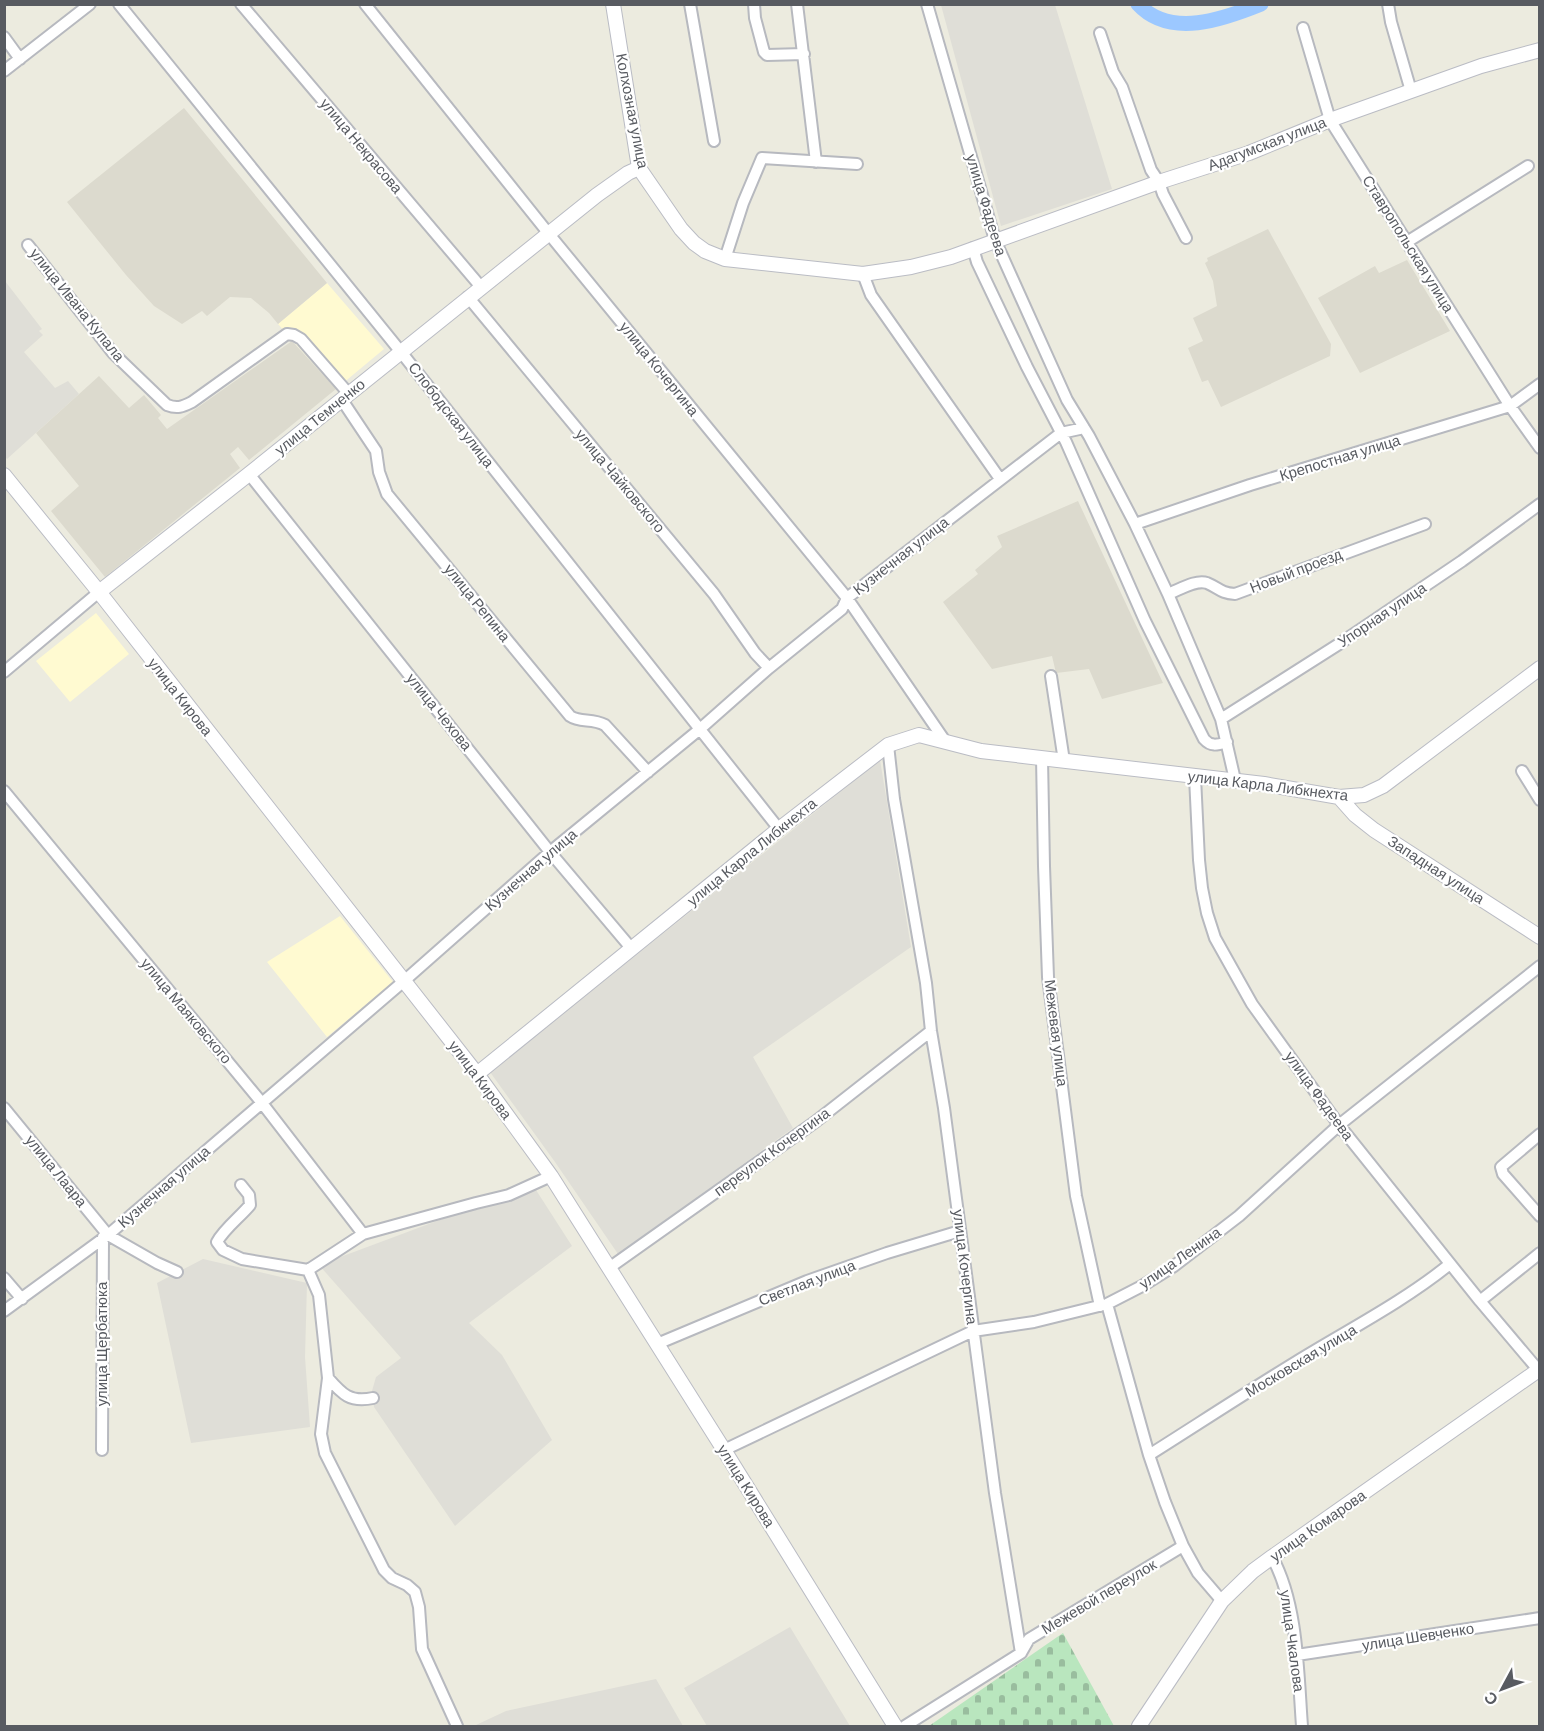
<svg xmlns="http://www.w3.org/2000/svg" width="1544" height="1731" font-family="Barlow,sans-serif">
  <style>
    .commercial { fill: #fffad1 }
    .industrial { fill: #dfded7 }
    .education { fill: #dcdace }
    .cemetery { fill: url(#cemetery-stones) }
    .lines { fill: none; stroke-linecap: round; stroke-linejoin: round }
    .river { stroke: #9cc8ff; stroke-width: 15 }
    .street-casing { stroke: #b7b9bf; stroke-width: 14 }
    .secondary-casing { stroke: #babcc4; stroke-width: 16 }
    .street { stroke: #fff; stroke-width: 10 }
    .secondary { stroke: #fff; stroke-width: 14 }
    .labels { text-anchor: middle; stroke-width: 4.5; stroke-linejoin: round; paint-order: stroke }
    .street-label { font-size: 15px; fill: #585b61; stroke: #fff }
  </style>
  <defs>
    <pattern id="cemetery-stones" width="16" height="16" patternUnits="userSpaceOnUse" patternTransform="scale(1.5)"><rect width="16" height="16" fill="#b9e6be"/><path d="M2 7V4a2 2 0 0 1 4 0v3zM10 15v-3a2 2 0 0 1 4 0v3z" fill="#99bd9e"/></pattern>
  </defs>
  <rect width="100%" height="100%" fill="#ecebdf"/>
  <path class="commercial" d="M327 283 384 349 336 389 278 324Z
    M96 613 129 654 70 702 36 661Z
    M340 916 393 982 327 1037 267 962Z"/>
  <path class="industrial" d="M941 5H1055L1112 189 1001 226Z
    M5 281 42 329 39 331 43 335 24 352 55 388 68 381 79 394 7 459 4 455Z
    M880 760 911 947 753 1057 793 1128 618 1254 555 1162 490 1072Z
    M536 1190 572 1246 469 1323 502 1355 552 1440 455 1526 374 1407 372 1391 376 1377 401 1358 319 1265 477 1206 507 1201Z
    M203 1259 307 1283 305 1357 310 1427 191 1443 157 1283Z
    M790 1627 850 1726H707L684 1688Z
    M656 1679 683 1726H477L476 1725 506 1711Z"/>
  <path class="education" d="M184 108 327 283 278 324 269 313 251 298 230 297 207 316 202 311 182 324 154 306 126 275 67 202Z
    M1268 229 1331 344 1330 356 1221 407 1208 380 1202 382 1188 348 1203 341 1193 318 1217 306 1213 281 1205 263 1208 261 1207 258Z
    M1407 260 1450 331 1360 373 1318 298 1375 266 1379 273Z
    M292 341 336 389 249 460 238 447 230 454 240 468 105 577 51 511 79 486 36 433 99 376 129 408 144 395 161 415 158 418 167 429Z
    M1078 501 1163 683 1102 699 1089 669 1056 673 1052 656 992 669 943 602 978 574 975 570 1002 547 997 536Z"/>
  <path class="cemetery" d="M1063 1633 1114 1726H929Z"/>
  <g class="lines">
    <path class="river" d="M1138 4C1170 39 1224 19 1261 4"/>
    <defs>
      <path id="street" d="M119 4 401 352 779 829
        M241 4 481 287
        M365 4 549 234 847 598 945 741
        M690 4 714 141
        M754 4 755 18 764 52 767 55 804 54
        M797 4 816 162
        M927 4 995 240 1067 400 1089 436 1135 524 1168 594 1221 719 1235 780
        M1388 4 1391 22 1411 91
        M1303 28 1330 120 1510 406 1540 448
        M1100 33 1113 72 1122 87 1151 170 1159 182 1163 194 1186 238
        M4 37 20 59
        M4 71 90 4
        M1407 242 1528 166
        M28 245 113 353 167 405C177 409 182 407 192 402L287 334 294 335 301 339 349 394
        M973 248 977 262 1027 367 1066 442 1145 621 1204 739C1211 747 1217 745 1227 742
        M725 259 743 203 762 158 857 164
        M863 274 871 295 1000 479
        M468 297 714 594 755 653 769 668
        M342 400 376 451 379 472 387 494 570 716C580 723 592 718 605 725L648 772
        M1061 433 1084 428
        M249 474 550 852 631 948
        M1135 524 1250 485 1510 406 1540 384
        M1168 594C1179 590 1196 579 1207 583 1219 588 1220 593 1235 594L1425 524
        M4 672 99 592
        M1051 676 1064 761
        M1221 719 1339 644 1462 561 1540 504
        M888 745 894 799 926 983 931 1031 944 1108 995 1493 1021 1653 905 1726
        M1042 758 1044 866 1048 977 1076 1196 1100 1306
        M1522 771 1540 800
        M1195 777 1199 860 1202 888 1207 913 1215 938 1252 1004 1339 1125 1480 1301 1540 1372
        M4 791 262 1103 363 1234
        M4 1108 108 1235 157 1263 177 1272
        M1540 1134 1501 1167 1503 1174 1540 1216
        M241 1185 249 1195 250 1205C240 1217 224 1229 217 1242L223 1250 242 1259 308 1270 363 1234 476 1203 509 1195 551 1176
        M609 1268 815 1122 931 1031
        M308 1270 319 1295 328 1378 321 1434 325 1453 384 1570 392 1578 407 1585 415 1592 419 1607 422 1649 457 1726
        M4 1278 22 1299
        M1480 1301 1540 1253
        M1107 1304 1149 1455 1165 1502 1183 1546 1198 1573 1222 1601
        M4 1311 108 1235 404 981 550 852 700 729 769 668 842 609 847 598 1061 433
        M657 1344 807 1281 887 1253 960 1231
        M328 1378C342 1394 350 1403 373 1398
        M102 1450 103 1237
        M724 1450 973 1331 1034 1322 1107 1304 1142 1286 1174 1266 1239 1216 1339 1125 1540 966
        M1149 1455C1198 1424 1247 1392 1296 1362 1348 1330 1403 1302 1450 1264
        M1272 1557C1298 1604 1298 1673 1302 1726
        M1021 1653 1029 1639 1183 1546
        M1297 1655 1540 1618"/>
      <path id="secondary" d="M613 4 639 168 681 229 694 243 705 251 725 259 863 274 911 267 951 257 1159 182 1249 153 1330 120 1481 66 1540 50
        M4 475 99 592 477 1074 551 1176 724 1450 895 1726
        M99 592 249 474 597 195 628 173 639 168
        M1339 797 1355 815 1374 830 1540 937
        M477 1074 779 829 888 745 919 735 981 751 1264 784 1339 797 1364 795 1383 786 1540 668
        M1139 1726 1222 1601 1253 1571 1272 1557 1540 1369"/>
    </defs>
    <use href="#street" class="street-casing"/>
    <use href="#secondary" class="secondary-casing"/>
    <use href="#street" class="street"/>
    <use href="#secondary" class="secondary"/>
  </g>
  <g class="labels">
    <g class="street-label">
      <text transform="translate(632 111) rotate(79)" y="5">Колхозная улица</text>
      <text transform="translate(1267 144) rotate(-21)" y="5">Адагумская улица</text>
      <text transform="translate(361 146) rotate(50)" y="5">улица Некрасова</text>
      <text transform="translate(986 205) rotate(73)" y="5">улица Фадеева</text>
      <text transform="translate(1408 244) rotate(58)" y="5">Ставропольская улица</text>
      <text transform="translate(77 305) rotate(51)" y="5">улица Ивана Купала</text>
      <text transform="translate(659 369) rotate(51)" y="5">улица Кочергина</text>
      <text transform="translate(451 415) rotate(52)" y="5">Слободская улица</text>
      <text transform="translate(320 417) rotate(-39)" y="5">улица Темченко</text>
      <text transform="translate(1340 458) rotate(-17)" y="5">Крепостная улица</text>
      <text transform="translate(620 481) rotate(50)" y="5">улица Чайковского</text>
      <text transform="translate(901 556) rotate(-38)" y="5">Кузнечная улица</text>
      <text transform="translate(1296 571) rotate(-21)" y="5">Новый проезд</text>
      <text transform="translate(477 603) rotate(51)" y="5">улица Репина</text>
      <text transform="translate(1382 615) rotate(-34)" y="5">Упорная улица</text>
      <text transform="translate(180 697) rotate(52)" y="5">улица Кирова</text>
      <text transform="translate(439 712) rotate(51)" y="5">улица Чехова</text>
      <text transform="translate(1268 786) rotate(7)" y="5">улица Карла Либкнехта</text>
      <text transform="translate(752 852) rotate(-39)" y="5">улица Карла Либкнехта</text>
      <text transform="translate(531 870) rotate(-41)" y="5">Кузнечная улица</text>
      <text transform="translate(1436 870) rotate(33)" y="5">Западная улица</text>
      <text transform="translate(186 1011) rotate(50)" y="5">улица Маяковского</text>
      <text transform="translate(1056 1033) rotate(83)" y="5">Межевая улица</text>
      <text transform="translate(480 1080) rotate(53)" y="5">улица Кирова</text>
      <text transform="translate(1319 1096) rotate(54)" y="5">улица Фадеева</text>
      <text transform="translate(772 1152) rotate(-36)" y="5">переулок Кочергина</text>
      <text transform="translate(56 1171) rotate(51)" y="5">улица Лаара</text>
      <text transform="translate(164 1187) rotate(-41)" y="5">Кузнечная улица</text>
      <text transform="translate(1180 1258) rotate(-35)" y="5">улица Ленина</text>
      <text transform="translate(965 1267) rotate(83)" y="5">улица Кочергина</text>
      <text transform="translate(807 1283) rotate(-21)" y="5">Светлая улица</text>
      <text transform="translate(102 1344) rotate(-90)" y="5">улица Щербатюка</text>
      <text transform="translate(1301 1361) rotate(-31)" y="5">Московская улица</text>
      <text transform="translate(746 1486) rotate(58)" y="5">улица Кирова</text>
      <text transform="translate(1318 1526) rotate(-35)" y="5">улица Комарова</text>
      <text transform="translate(1099 1597) rotate(-31)" y="5">Межевой переулок</text>
      <text transform="translate(1418 1637) rotate(-9)" y="5">улица Шевченко</text>
      <text transform="translate(1292 1641) rotate(82)" y="5">улица Чкалова</text>
    </g>
  </g>
  <rect width="1544" height="1731" fill="none" stroke="#585b61" stroke-width="12"/>
  <g transform="translate(1502 1689) rotate(229)" stroke="#ffffff" stroke-width="4.5" paint-order="stroke">
  <path d="M0-4.5L10 22L0 15L-10 22Z" fill="#585b61"/>
  <text y="-9" font-size="16" font-weight="bold" text-anchor="middle" fill="#585b61">С</text>
  </g>
</svg>
